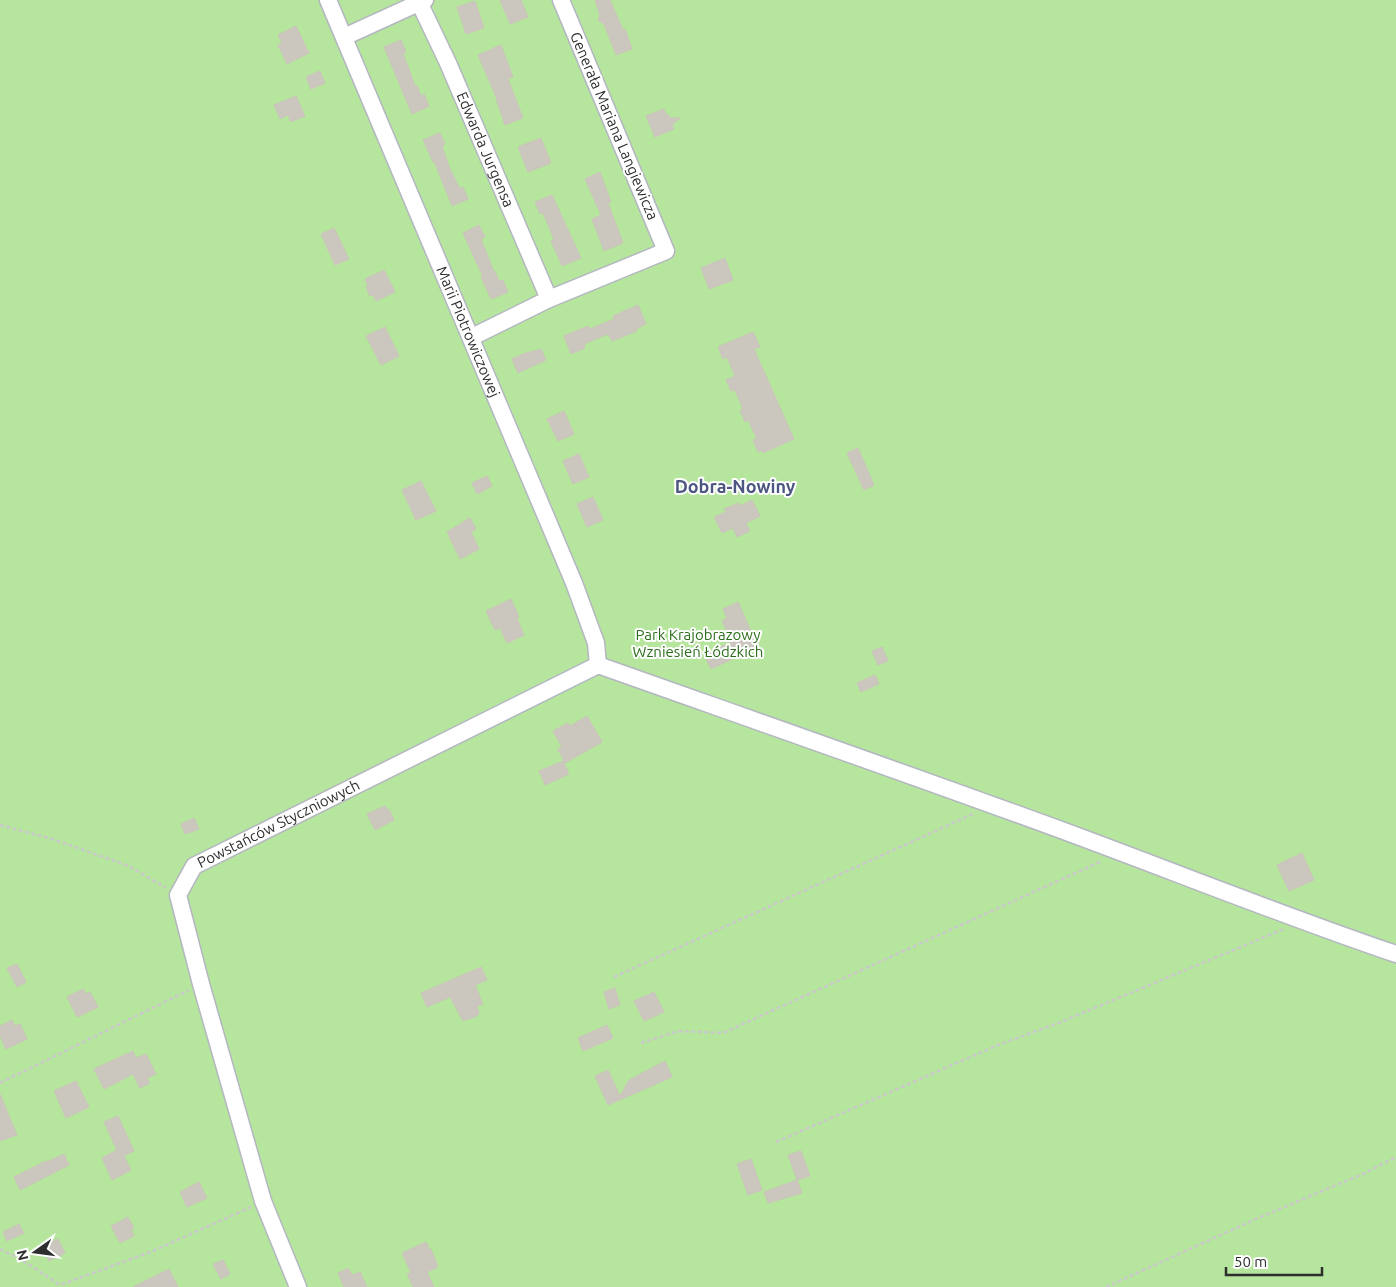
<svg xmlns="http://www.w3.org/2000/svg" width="1396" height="1287" font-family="Ubuntu,sans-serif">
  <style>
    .green { fill: #b6e59e }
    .building { fill: #cbc7bf; stroke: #cbc5ba }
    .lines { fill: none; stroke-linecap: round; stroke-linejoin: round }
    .minor-casing { stroke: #b4b7c1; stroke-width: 19 }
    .path { stroke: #c9c9c9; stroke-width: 2.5; stroke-dasharray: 4 2.5; stroke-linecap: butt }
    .minor { stroke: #fff; stroke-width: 16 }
    .labels { text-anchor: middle; stroke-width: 4; stroke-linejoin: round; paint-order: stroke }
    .street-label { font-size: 15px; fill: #2e2e2e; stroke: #fff }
    .park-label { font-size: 15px; fill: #2c6e1b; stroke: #fff }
    .quarter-label { font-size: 18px; font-weight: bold; fill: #4d5680; stroke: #fff }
  </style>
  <rect width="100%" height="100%" fill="#efe9e1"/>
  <path class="green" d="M0 0H1396V1287H0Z"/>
  <path class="building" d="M500 0H521L528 17 510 24Z
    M595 0H610L623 30 625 29 632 49 616 55 604 24 598 20 600 16Z
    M475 1 484 28 466 34 457 7Z
    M296 26 309 53 287 64 278 45 282 43 278 35Z
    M401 40 406 52 403 53 415 86H417L421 96 424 94 429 106 412 114 384 47Z
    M501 45 513 77 508 79 523 118 505 125 496 99H497L478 55Z
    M320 71 325 83 311 89 306 77Z
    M296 96 305 116 291 122 288 115 280 119 274 105Z
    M664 109 666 115 668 114 670 118H680L672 125 674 129 655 137 646 116Z
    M440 133 445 144 442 146 450 169 460 189 463 187 468 199 452 206 434 161 433 162 423 140Z
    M541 138 551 163 528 172 518 147Z
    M600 172 611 202 608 203 623 243 604 251 592 219 601 215 585 179Z
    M552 195 581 258 562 266 551 241 554 239 543 213 540 214 535 202Z
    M479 225 485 237 481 239 494 272 495 271 499 281 503 280 508 292 491 299 481 277H483L463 233Z
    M334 228 349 259 335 265 321 234Z
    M725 258 733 280 709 289 701 268Z
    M384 270 395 292 376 301 373 295 370 296 366 287 368 286 365 279Z
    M638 305 646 324 636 329 637 331 612 341 608 334 584 344 585 348 571 354 564 336 588 326 590 329 614 319 613 316Z
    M385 327 399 356 381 365 366 336Z
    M753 332 760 347 754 349 794 439 763 453 762 450 758 452 753 440 757 439 748 420 745 422 740 410 743 409 735 390 731 391 726 380 735 376 727 357 723 359 718 347Z
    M541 349 546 360 518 373 512 359 523 354Z
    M564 411 574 434 558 441 547 419Z
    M858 448 874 485 864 490 847 453Z
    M579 454 589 477 573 484 563 461Z
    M487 476 492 486 477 494 472 483Z
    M421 481 436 511 416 520 402 490Z
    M593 497 603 520 587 527 577 504Z
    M752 500 760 516 746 523 750 531 737 537 733 528 722 533 714 517 726 512 724 509 739 503 740 506Z
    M470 518 476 529 471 532 479 549 460 559 447 532Z
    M511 599 519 617 517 618 524 635 507 643 500 628 495 630 486 611Z
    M738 602 758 647 711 669 704 654 732 642 722 621 727 618 723 609Z
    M882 647 888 661 878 665 872 651Z
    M875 675 879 684 861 692 857 683Z
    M587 716 602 742 565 763 558 749 562 747 553 731 568 723 570 726Z
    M563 761 569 774 545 785 539 771Z
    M385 806 387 810 389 809 394 820 375 830 367 814Z
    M194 818 199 829 185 834 181 824Z
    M1302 853 1314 880 1289 891 1277 865Z
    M17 964 26 982 17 987 7 968Z
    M481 967 487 980 475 985 483 1004 477 1006 479 1012 477 1016 463 1021 450 997 427 1007 421 993Z
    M615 988 620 1005 609 1009 604 992Z
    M83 989 86 994 90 992 98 1007 77 1017 67 997Z
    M654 992 664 1012 644 1021 634 1001Z
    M12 1020 15 1026 20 1024 27 1039 6 1049 0 1036V1026Z
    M607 1025 613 1038 583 1051 578 1038Z
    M133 1051 136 1058 146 1054 156 1074 147 1078 150 1083 140 1088 133 1074 104 1089 94 1069Z
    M665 1061 672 1077 608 1105 595 1076 608 1070 620 1096 629 1080Z
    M76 1081 89 1107 66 1118 54 1091Z
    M0 1094 17 1135 0 1141Z
    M118 1116 134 1151 124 1156 131 1170 112 1180 102 1158 117 1150 104 1122Z
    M801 1151 810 1176 797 1180 788 1155Z
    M64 1154 69 1165 20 1190 14 1177 46 1161 47 1162Z
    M751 1159 762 1190 748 1195 737 1164Z
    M797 1180 802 1193 768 1203 764 1192Z
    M199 1182 207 1198 187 1207 180 1192Z
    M128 1217 134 1228 131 1229 134 1236 120 1243 111 1226Z
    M19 1224 24 1233 7 1241 3 1232Z
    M58 1239 65 1253 49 1261 42 1247Z
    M426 1242 430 1250 431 1249 438 1267 427 1272 434 1287H413L407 1274 411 1273 402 1253Z
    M223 1260 230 1274 221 1279 213 1264Z
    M348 1268 352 1275 360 1272 367 1287H344L338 1273Z
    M169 1269 178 1287H133Z"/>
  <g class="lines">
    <defs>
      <g id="minor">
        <path id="s1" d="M328 0 574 583 596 643 598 665"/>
        <path id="s2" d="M418 0 448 63 549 299"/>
        <path d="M344 37 425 0"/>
        <path d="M472 337 549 299 666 251 561 0"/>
        <path d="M598 665C756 721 914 776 1072 834 1180 874 1287 917 1396 954"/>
        <path id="s3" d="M298 1287 263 1201 201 984 178 895 194 866 598 665"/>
      </g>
    </defs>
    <use href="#minor" class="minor-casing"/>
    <path class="path" d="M0 825 52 839 129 866 166 888
      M614 977 973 814
      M641 1043 679 1031 723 1033 1102 861
      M0 1083 189 990
      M776 1142 998 1045 1061 1022 1284 929
      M0 1249 25 1262 60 1285 153 1251 251 1207
      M1106 1287 1258 1218 1365 1173 1396 1157"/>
    <use href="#minor" class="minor"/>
  </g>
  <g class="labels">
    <g class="street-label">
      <text transform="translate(614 126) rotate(67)" y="5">Generała Mariana Langiewicza</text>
      <text dy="5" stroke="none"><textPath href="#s2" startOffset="164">Edwarda Jurgensa</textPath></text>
      <text dy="5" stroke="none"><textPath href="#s1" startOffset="360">Marii Piotrowiczowej</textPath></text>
      <text dy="5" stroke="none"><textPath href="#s3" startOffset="538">Powstańców Styczniowych</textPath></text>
    </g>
    <g class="park-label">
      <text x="698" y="640">Park Krajobrazowy<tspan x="698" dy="17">Wzniesień Łódzkich</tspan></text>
    </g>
    <g class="quarter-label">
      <text x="735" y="493">Dobra-Nowiny</text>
    </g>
  </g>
  <g transform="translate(35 1252) rotate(256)" stroke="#ffffff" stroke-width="4" paint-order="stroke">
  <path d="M0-4L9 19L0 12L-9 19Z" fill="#2e2e2e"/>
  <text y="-8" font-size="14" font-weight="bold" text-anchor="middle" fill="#2e2e2e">N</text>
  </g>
  <path d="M1226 1267v8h96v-8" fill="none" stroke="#2e2e2e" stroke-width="2.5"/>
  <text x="1234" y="1267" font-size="15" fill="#2e2e2e" stroke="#ffffff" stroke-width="4" paint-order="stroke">50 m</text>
</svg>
